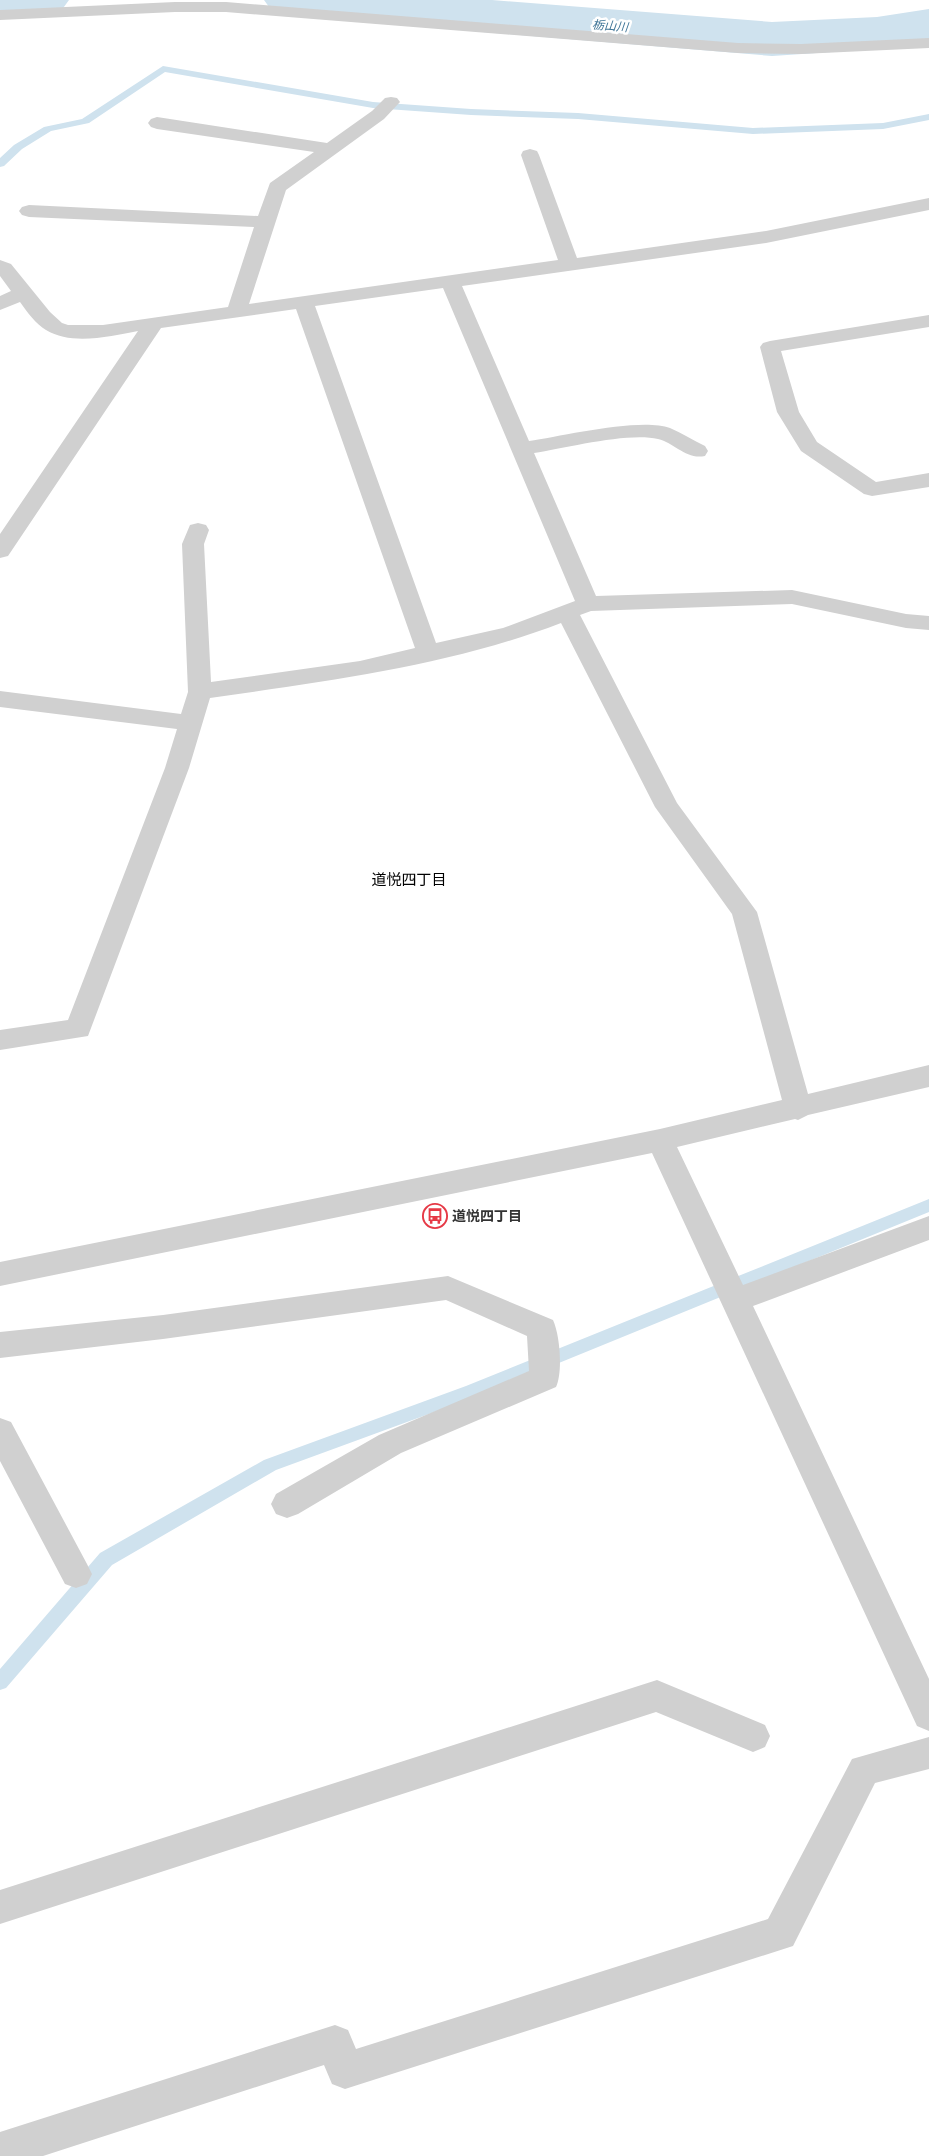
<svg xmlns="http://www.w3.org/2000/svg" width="929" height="2156" font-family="'Archivo Narrow','Noto Sans JP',sans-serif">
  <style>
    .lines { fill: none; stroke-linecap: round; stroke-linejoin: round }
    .stream { fill: #cfe2ee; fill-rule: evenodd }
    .river { fill: #cfe2ee; fill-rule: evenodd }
    .minor { fill: #d0d0d0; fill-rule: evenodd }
    .labels { text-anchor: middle; stroke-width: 5; stroke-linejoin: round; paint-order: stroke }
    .far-water-label { font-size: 12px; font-style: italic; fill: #3f7597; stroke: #fff }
    .poi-label { font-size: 14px; font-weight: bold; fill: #333; stroke: #fff; text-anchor: start }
    .neighbourhood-label { font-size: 15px; fill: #000; stroke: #fff }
  </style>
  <rect width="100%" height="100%" fill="#fff"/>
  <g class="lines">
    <path class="stream" d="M163 66 373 102 471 109 578 113 753 128 883 123 929 114V120L883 129 753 134 578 119 471 115 373 108 165 72 89 123 51 131 22 149 4 166 0 167V158L14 145 44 127 82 119Z
      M929 1199V1212L478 1396 276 1470 112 1565 6 1688 0 1690V1669L100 1553 264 1460 466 1386Z"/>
    <path class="river" d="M0 0H69L61 11 42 16 0 18Z
      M264 0H492L772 22 877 17 929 9V41L877 49 772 56 291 16 272 11Z"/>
    <path class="minor" d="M175 2H226L738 43 801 44 929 38V48L801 54 738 53 226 12H175L0 20V10Z
      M391 97 397 98 400 102 384 119 286 190 249 304 558 260 521 155 523 151 530 149 537 151 539 155 577 258 766 231 929 198V210L766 243 462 286 529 441C562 436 641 417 670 428 682 433 694 441 705 446L708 451 705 456C686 460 675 443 658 439 628 432 566 448 534 453L596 596 792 590 906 614 929 616V630L906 628 792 604 591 611 580 615 677 803 757 912 808 1094 929 1065V1087L808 1115 798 1120 795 1119 677 1147 743 1285 929 1216V1240L753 1306 929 1679V1731L917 1726 652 1153 0 1286V1262L660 1129 782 1100 732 914 655 807 561 623C449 666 328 681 210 698L189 768 88 1036 0 1050V1030L68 1020 165 768 177 729 0 707V691L181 714 188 692 182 544 190 525 198 523 206 525 209 530 204 544 211 682 360 661 415 648 296 309 161 328 8 556 0 558V534L138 331C111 336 72 346 46 330 36 324 27 312 20 302L0 310V296L11 291 0 276V260L11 264 50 312 62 323 68 325H103L228 307 254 227 29 217 22 215 19 211 22 207 29 205 258 216 270 183 314 152 157 129 151 127 148 123 151 119 157 117 327 143 372 111 385 98ZM443 288 575 601 503 628 436 643 315 306Z
      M929 315V327L781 351 799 412 817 442 876 482 929 473V487L872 496 864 494 801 451 777 412 760 347 763 343 770 341Z
      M448 1276 553 1320C560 1335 563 1372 556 1387L401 1453 298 1514 287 1518 276 1514 271 1504 276 1494 379 1435 529 1371 527 1336 446 1300 163 1339 0 1358V1332L163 1315Z
      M0 1418 11 1422 87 1564 92 1574 87 1584 76 1588 65 1584 0 1461Z
      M657 1680 765 1725 770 1736 765 1747 753 1752 656 1712 0 1924V1890Z
      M929 1737V1769L875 1783 793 1946 345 2089 332 2084 324 2065 43 2156H0V2132L335 2025 348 2030 356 2049 768 1919 852 1759Z"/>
  </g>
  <defs>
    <symbol id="bus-ring" viewBox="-11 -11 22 22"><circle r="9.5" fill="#fff" stroke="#e63946" stroke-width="1.5"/><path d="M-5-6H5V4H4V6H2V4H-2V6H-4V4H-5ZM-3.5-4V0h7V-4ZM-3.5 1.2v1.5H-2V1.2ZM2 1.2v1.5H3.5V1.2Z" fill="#e63946"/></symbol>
  </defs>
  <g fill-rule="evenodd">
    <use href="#bus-ring" x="421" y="1202" width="28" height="28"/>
  </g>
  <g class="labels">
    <g class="far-water-label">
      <text transform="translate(610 26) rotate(5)" y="4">栃山川</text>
    </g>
    <g class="poi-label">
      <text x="452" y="1221">道悦四丁目</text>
    </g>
    <g class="neighbourhood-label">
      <text x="409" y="885">道悦四丁目</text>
    </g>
  </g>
</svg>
